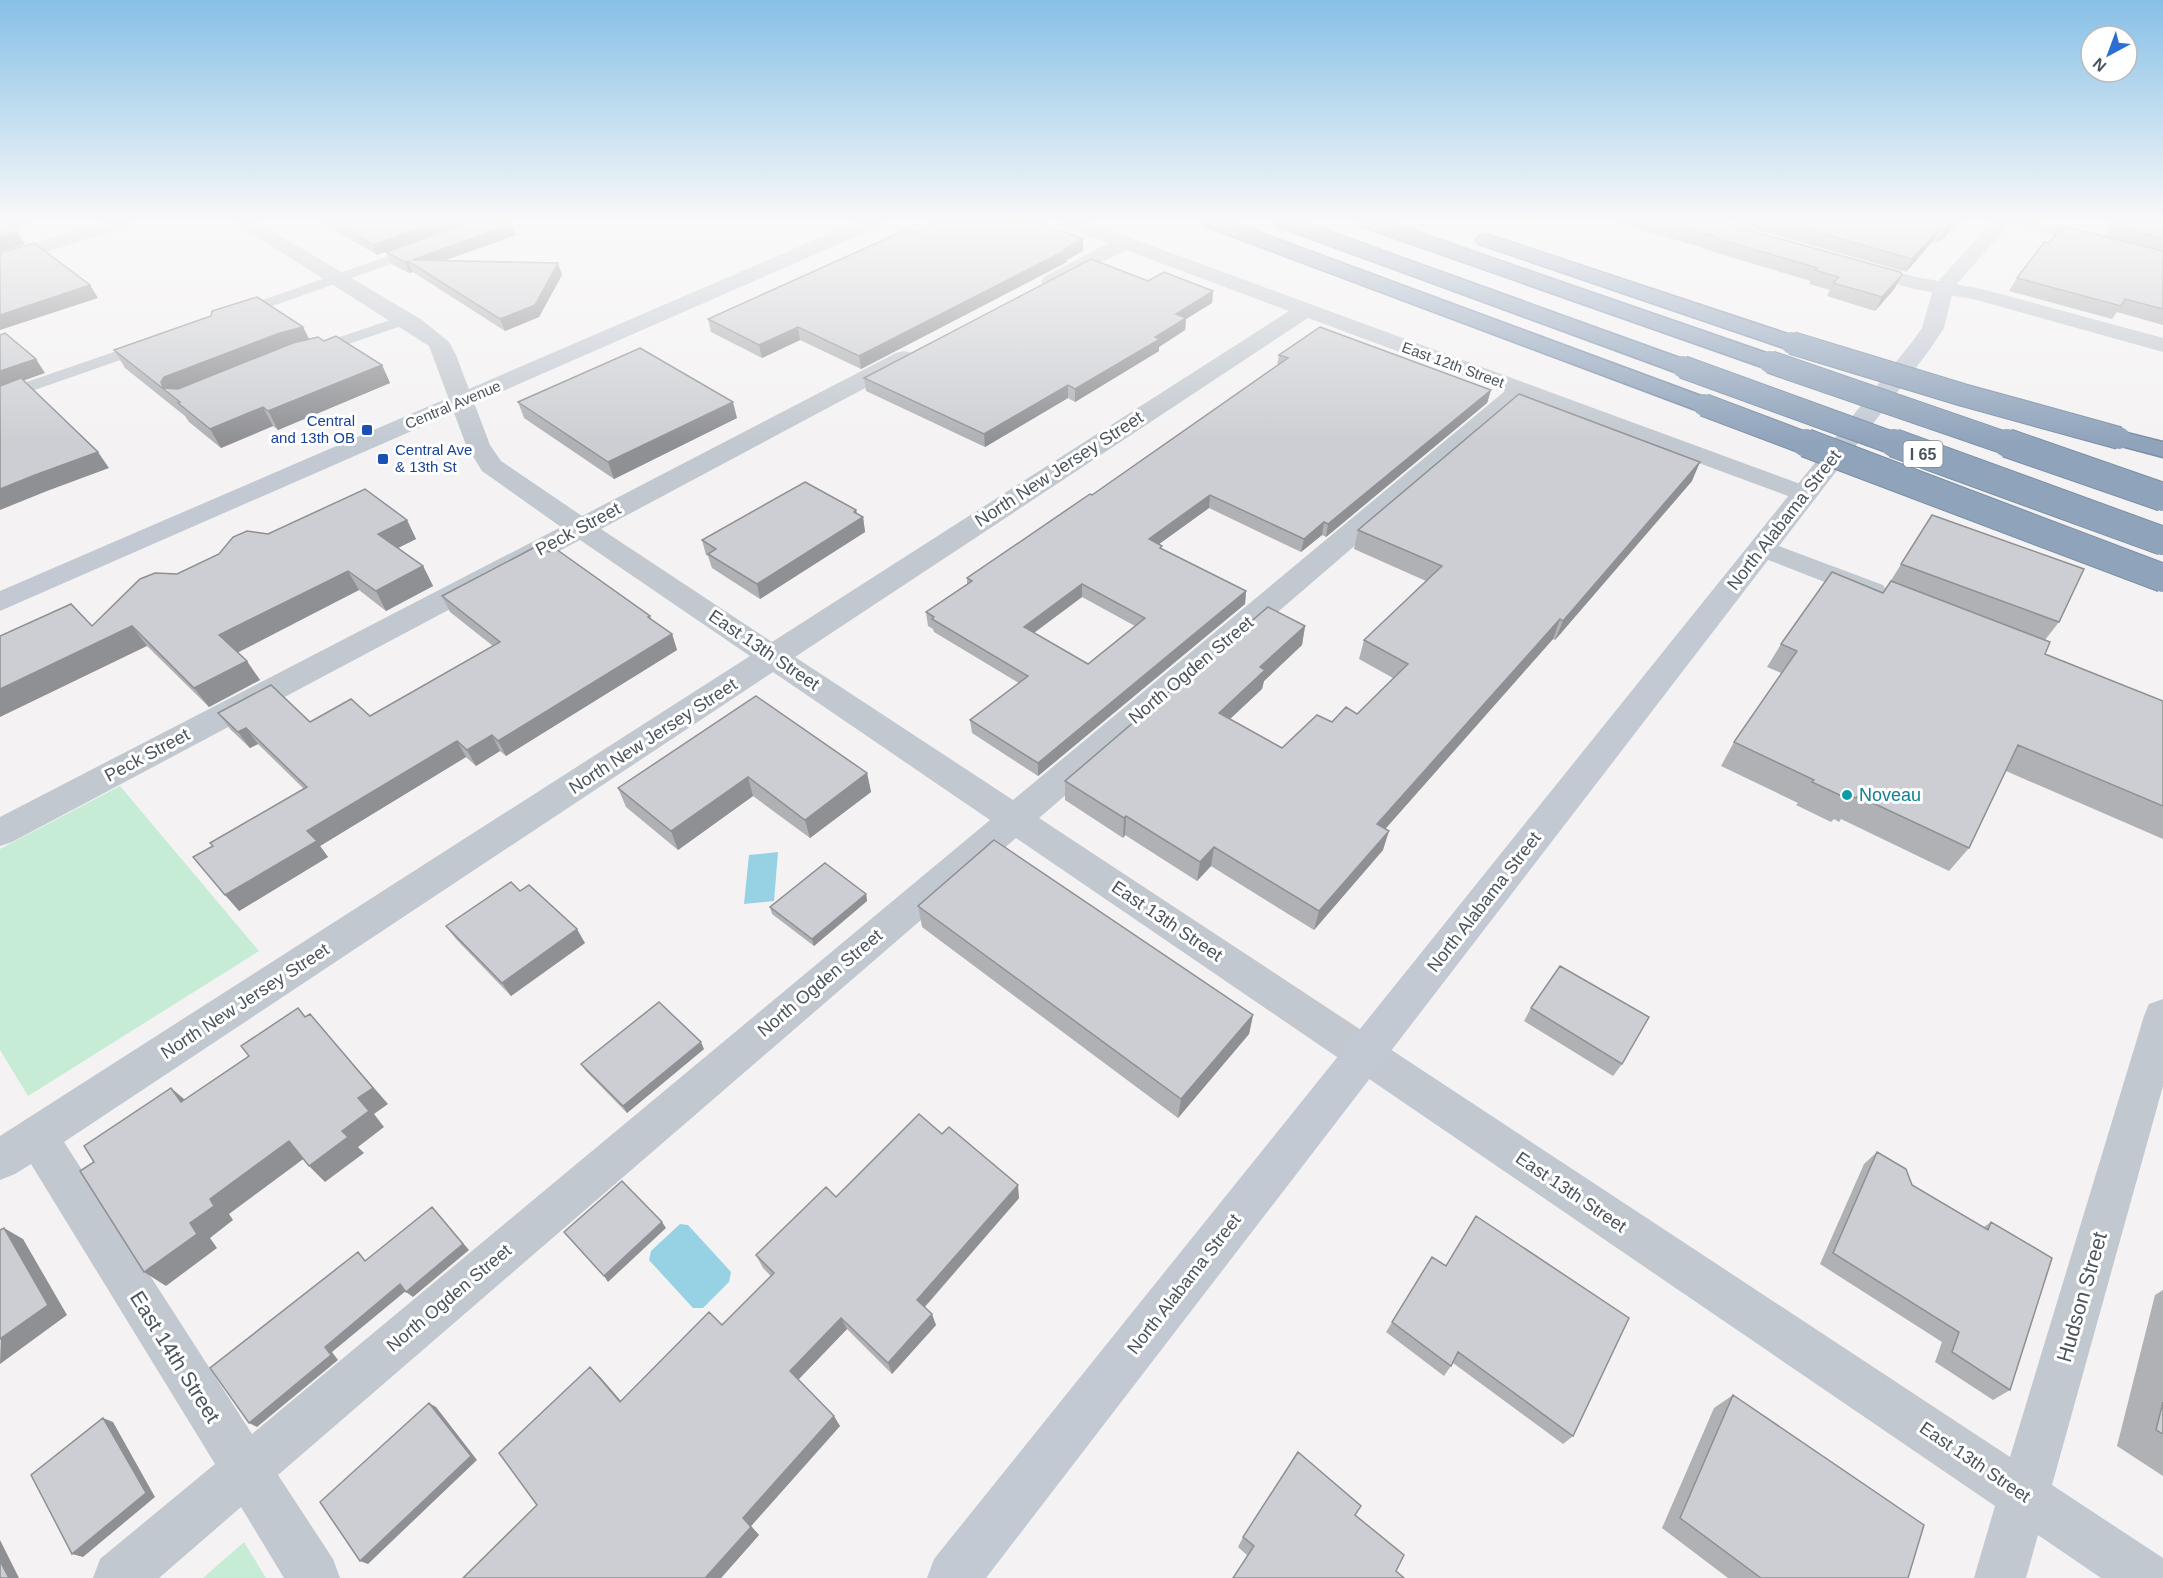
<svg xmlns="http://www.w3.org/2000/svg" width="2163" height="1578" font-family="Arial,sans-serif">
  <style>
    .green { fill: #c6ecd6 }
    .water { fill: #97d1e4 }
    .lines { fill: none; stroke-linecap: round; stroke-linejoin: round }
    .motorway-casing { stroke: #7a8ea7; stroke-width: 3 }
    .service { fill: #c1c8cf; fill-rule: evenodd }
    .minor { fill: #c1c8cf; fill-rule: evenodd }
    .secondary { fill: #c2c9d3; fill-rule: evenodd }
    .motorway { fill: #8fa3bb; fill-rule: evenodd }
    .motorway-bridge-far1-casing { stroke: #7a8ea7; stroke-width: 24; stroke-linecap: butt }
    .motorway-bridge-casing { stroke: #7a8ea7; stroke-width: 30; stroke-linecap: butt }
    .motorway-bridge-far1 { stroke: #8fa3bb; stroke-width: 22 }
    .motorway-bridge { stroke: #8fa3bb; stroke-width: 28 }
    .wall { fill: #afb1b5; fill-rule: evenodd }
    .shaded-wall { fill: #8f9094 }
    .building { fill: #ccced3; stroke: #8f9094; stroke-width: 1.5; fill-rule: evenodd }
    .transit-dot { fill: #1a4fb4; stroke: #fff; stroke-width: 2 }
    .culture-dot { fill: #0f9aa8; stroke: #fff; stroke-width: 2 }
    .labels { text-anchor: middle; stroke-width: 6; stroke-linejoin: round; paint-order: stroke }
    .far-street-label { font-size: 15px; fill: #4b545d; stroke: #fff }
    .far-transit-label { font-size: 15px; fill: #164399; stroke: #fff; text-anchor: end }
    .shield { fill: #fff; stroke: #81878e; stroke-width: 1.5 }
    .shield-label { font-size: 16px; font-weight: bold; fill: #4b545d }
    .street-label { font-size: 18px; fill: #4b545d; stroke: #fff }
    .culture-label { font-size: 18px; fill: #0d838f; stroke: #fff; text-anchor: start }
    .near-street-label { font-size: 21px; fill: #4b545d; stroke: #fff }
  </style>
  <rect width="100%" height="100%" fill="#f4f2f2"/>
  <path class="green" d="M120 786 259 951 28 1096 0 1050V849Z
    M244 1542 266 1578H203Z"/>
  <path class="water" d="M778 852 774 901 744 904 749 855Z
    M680 1224 688 1225 731 1272 729 1282 703 1308H693L649 1260 651 1251Z"/>
  <g class="lines">
    <defs>
      <path id="motorway" d="M1203 222H1231L1712 400 1716 405 1712 410 1704 412 1696 410 1205 226Z
        M1275 222H1303L1691 362 1694 367 1691 372 1683 374 1675 372 1277 226Z
        M1359 222H1388L1778 357 1781 362 1778 367 1770 369 1762 367 1361 226Z
        M1486 234 1800 338 1803 343 1800 348 1792 350 1784 348 1479 244 1476 240 1479 236Z
        M2119 431 2163 442V457L2110 443 2107 438 2110 433Z"/>
    </defs>
    <use href="#motorway" class="motorway-casing"/>
    <path class="service" d="M2011 222H2036L2093 237 2095 240 2088 244 2013 225Z
      M420 245 427 249 425 252 241 317 236 319 228 314 231 311Z
      M405 315 413 320 410 323 319 354H307L305 351 307 348Z
      M149 340 155 342 157 345 155 348 0 402V391Z"/>
    <path class="minor" d="M102 222H132L130 226 0 266V254Z
      M234 222H257L422 320 449 342 456 355 490 445 501 461 582 516 896 353 904 351 912 353 915 358 912 363 601 529 772 642 1289 311 1126 250 1058 285H1044L1041 281 1044 277 1108 243 1061 226 1059 222H1087L1814 489 1818 494 1814 499 1805 502 1796 499 1525 399 1039 818 2010 1457 2144 1016 2149 1004 2163 999V1086L2052 1485 2163 1558V1578H2101L2038 1535 2026 1578H1974L1995 1506 1016 838 278 1475 333 1559 340 1578H284L241 1507 159 1578H93L100 1559 215 1464 31 1164 15 1174 0 1180V1136L750 656 580 540 12 842 0 846V817L561 527 482 471 466 445 429 346ZM1308 318 1505 391 1013 800 795 657ZM773 672 990 820 252 1434 64 1142Z
      M1857 261 1916 277 1982 289 2163 338V352L1973 299 1914 289 1850 271 1847 267 1850 263Z
      M1763 540 1883 585 1887 591 1883 597 1873 600 1863 597 1753 554 1749 548 1753 542Z"/>
    <path class="secondary" d="M856 222H882L880 226 0 611V591Z
      M1992 222H2012L1954 287 1944 328 1928 352 986 1578H927L934 1559 1912 342 1922 328 1934 286Z"/>
    <use href="#motorway" class="motorway"/>
    <defs>
      <path id="motorway-bridge-far1" d="M1792 343 1963 395 2119 438
        M1770 362 2011 445
        M1683 367 1898 445
        M1704 405 1810 445"/>
      <path id="motorway-bridge" d="M1806 443 2163 578
        M1894 443 2163 541
        M2007 443 2163 497"/>
    </defs>
    <use href="#motorway-bridge-far1" class="motorway-bridge-far1-casing"/>
    <use href="#motorway-bridge" class="motorway-bridge-casing"/>
    <use href="#motorway-bridge-far1" class="motorway-bridge-far1"/>
    <use href="#motorway-bridge" class="motorway-bridge"/>
  </g>
  <path class="wall" d="M321 222H470L377 255Z
    M1615 222H1720L1895 288 1875 311 1827 296 1830 290 1809 284 1811 281 1710 251V250Z
    M1730 222H1961L1953 230H1951L1939 242 1933 241 1906 272Z
    M2113 222H2163V325L2117 312 2112 319 2009 291 2017 278 2049 243 2104 236Z
    M912 233 1083 251 1067 260V262L861 369 800 340 762 358 711 332 708 319Z
    M516 235 445 260 562 275 539 317 505 331 413 272 409 273 391 264 386 252Z
    M1148 281 1213 291 1212 303 1186 319 1185 330 1159 347V351L1075 402 1068 398 985 447 866 391 864 378Z
    M303 327 309 339 324 341 382 365 390 383 278 430 273 426 221 448 189 422 185 416 125 368 114 350Z
    M1279 355 1491 390 1487 403 1326 537 1322 535 1301 552 1209 508 1159 544 1162 549 1246 591 1245 604 1038 776 972 733 970 720 1019 683 934 632 933 629 928 626 926 612 967 584V578L1092 495 1277 366ZM1082 597 1135 626 1088 664 1034 633Z
    M518 402 737 418 614 479 524 418Z
    M1692 481 1555 640 1553 639 1385 829 1383 850 1314 930 1211 866 1197 881 1125 835 1123 838 1065 800V781L1305 626 1302 645 1264 681 1262 689 1230 719 1282 748 1332 722 1357 714 1393 678 1359 659 1364 640 1426 581 1354 549 1358 530Z
    M856 510 857 514 863 517 865 532 760 599 712 568 708 556 706 555 702 540Z
    M1932 515 2059 622 2045 640V654L2163 701V839L2006 771 1969 848 1949 871 1841 819 1839 822 1834 819 1831 822 1796 805 1798 803 1721 766 1734 742 1781 673 1767 667 1781 644 1883 593Z
    M407 520 416 539 398 548 423 566 433 586 386 611 359 590 237 652 260 680 209 707 147 646 92 626 177 574 268 534Z
    M549 552 650 616 652 620 672 634 677 650 506 756 500 751 476 766 466 757 320 846 328 857 239 911 213 846 304 789 258 744 250 748 230 729 218 713 310 722 370 716 493 646 450 612 442 596Z
    M699 735 867 773 871 792 810 838 753 796 678 850 626 807 618 788Z
    M866 894 867 901 814 946 772 914 770 907Z
    M918 906 1253 1015 1249 1034 1178 1118 922 927Z
    M446 926 585 943 511 996 456 939Z
    M1531 1008 1622 1064 1613 1076 1524 1021Z
    M704 1049 627 1113 585 1070 581 1064Z
    M942 1134 1019 1198 925 1307 936 1325 892 1374 847 1329 798 1380 840 1426 751 1526 759 1535 721 1578H463L537 1505 590 1367 601 1378 621 1401 722 1325 771 1276 763 1268 756 1255 836 1197Z
    M1877 1152 1912 1185 1984 1227 1991 1222 2010 1390 1993 1400 1935 1362 1942 1342 1820 1264 1864 1164Z
    M1432 1257 1573 1436 1563 1444 1453 1363 1444 1376 1386 1332Z
    M2163 1290V1476L2117 1446 2155 1295Z
    M1733 1395 1908 1578H1728L1662 1528 1714 1408Z
    M1355 1515 1396 1571 1248 1556 1238 1547 1243 1537Z"/>
  <path class="shaded-wall" d="M1 222H31L6 230Z
    M437 222H470L377 255 373 245Z
    M1952 222H1954L1951 230 1939 242 1946 229Z
    M1958 222H1961L1953 230Z
    M512 224 516 235 421 269 412 260Z
    M1940 228 1933 241 1906 272 1912 259Z
    M17 232 25 244 0 252V237Z
    M1083 239V251L1067 260V262L861 369 859 356Z
    M408 261 413 272 409 273 405 262Z
    M558 263 562 275 539 317 505 331 500 319Z
    M1902 275 1895 288 1875 311 1882 297Z
    M90 285 98 298 0 330V315Z
    M1213 291 1212 303 1186 319 1185 330 1159 347V351L1075 402V389L1155 337 1176 314Z
    M303 327 312 345 175 395 163 389 161 382 164 377 280 333Z
    M798 327 800 340 762 358 759 345Z
    M36 359 45 373 0 389V371Z
    M382 365 390 383 278 430 268 411Z
    M1068 385V398L985 447 984 434Z
    M1491 390 1487 403 1326 537 1328 524Z
    M733 402 737 418 614 479 608 462Z
    M263 407 273 426 221 448 210 429Z
    M98 452 109 468 47 491 0 510V489L35 475Z
    M1700 462 1692 481 1555 640 1563 621Z
    M1210 495 1209 508 1148 552 1149 539Z
    M856 510 858 520 863 517 865 532 760 599 757 584Z
    M407 520 416 539 388 553 378 534Z
    M1324 522 1322 535 1301 552 1304 539Z
    M423 566 433 586 386 611 376 591Z
    M348 571 359 590 233 655 219 635Z
    M1082 584V597L1024 640V627Z
    M1246 591 1245 604 1038 776V763Z
    M1560 619 1553 639 1372 844 1377 824Z
    M132 626 147 646 0 717V689Z
    M1305 626 1302 645 1264 681 1262 689 1216 732 1219 713 1260 667Z
    M672 634 677 650 506 756 498 741Z
    M247 661 260 680 209 707 194 688Z
    M246 728 258 744 250 748 238 732Z
    M492 735 500 751 476 766 467 750Z
    M457 741 466 757 320 846 328 857 239 911 225 895 307 831Z
    M867 773 871 792 810 838 805 820Z
    M748 777 753 796 678 850 671 831Z
    M1126 816 1125 835 1123 838 1124 818Z
    M1389 831 1383 850 1314 930 1319 911Z
    M1214 847 1211 866 1197 881 1200 862Z
    M866 894 867 901 814 946 812 939Z
    M577 929 585 943 511 996 502 983Z
    M310 1014 388 1104 374 1114 384 1127 358 1147 364 1153 325 1182 309 1166 342 1131 358 1098Z
    M1253 1015 1249 1034 1178 1118 1181 1099Z
    M701 1042 704 1049 627 1113 623 1106Z
    M171 1088 190 1104 181 1102Z
    M289 1141 306 1157 229 1214 233 1220 210 1238 217 1248 166 1286 144 1272 210 1199Z
    M1018 1185 1019 1198 920 1312 917 1300Z
    M432 1207 469 1250 413 1297 406 1292Z
    M662 1222 666 1228 608 1282 604 1276Z
    M4 1228 23 1239 67 1315 0 1364Z
    M400 1284 407 1290 332 1352 338 1360 257 1427 249 1423 325 1347Z
    M932 1314 936 1325 892 1374 888 1363Z
    M841 1318 847 1329 796 1382 790 1371Z
    M590 1367 601 1378 630 1412 620 1402Z
    M429 1403 436 1407 477 1460 368 1564 360 1561Z
    M834 1416 840 1426 751 1526 759 1535 721 1578H707L706 1577 743 1518Z
    M103 1418 113 1422 155 1497 83 1557 72 1554Z
    M0 1540 19 1578H9L0 1561Z"/>
  <path class="building" d="M0 222H4L17 232 0 237Z
    M334 222H437L373 245Z
    M471 222H510L512 224 412 260 558 263 535 305 500 319 408 261 405 262 386 252Z
    M935 222H1038L1083 239 1064 249 1066 250 859 356 798 327 759 345 708 319 910 228 912 233Z
    M1665 222H1720L1900 272 1902 275 1882 297 1833 283 1839 277 1815 270 1818 268 1715 238 1716 237Z
    M1781 222H1952L1946 229 1940 228 1912 259Z
    M2113 222H2163V239L2111 225Z
    M2062 226 2163 251V309L2125 299 2121 306 2017 278 2044 242 2049 243Z
    M34 243 90 285 0 315V253Z
    M1091 259 1148 281 1164 272 1213 291 1176 314 1186 318 1155 337 1160 339 1075 389 1068 385 984 434 864 378Z
    M257 297 303 327 280 333 164 377 161 382 163 388 178 389 293 343 318 337 324 341 336 336 382 365 268 411 263 407 210 429 178 403 180 402 114 350 211 316 212 311Z
    M1320 327 1491 390 1328 524 1324 522 1304 539 1210 495 1149 539 1162 546 1160 548 1246 591 1038 763 970 720 1028 676 932 619 934 617 926 612 972 581 967 578 1090 494 1092 495 1288 358 1279 355ZM1082 584 1145 618 1088 664 1024 627Z
    M5 333 36 359 0 371V335Z
    M640 348 733 402 608 462 518 402Z
    M21 378 98 452 35 475 0 489V386Z
    M1519 394 1700 462 1563 621 1560 619 1377 824 1389 831 1319 911 1214 847 1200 862 1126 816 1124 818 1065 781 1268 607 1305 626 1260 667 1265 670 1219 713 1282 748 1317 715 1332 722 1346 707 1357 714 1408 664 1364 640 1442 566 1358 530Z
    M805 482 856 510 854 512 863 517 757 584 708 554 716 549 702 540Z
    M365 489 407 520 378 534 423 566 376 591 348 571 219 635 247 661 194 688 132 626 0 689V636L71 604 92 626 140 579 155 573 177 574 219 554 233 537 247 531 268 534Z
    M1932 515 2084 569 2059 622 1901 564Z
    M539 545 549 552 556 549 650 616 648 617 672 634 498 741 492 735 467 750 457 741 307 831 317 841 225 895 193 857 213 846 210 843 307 787 246 728 238 732 218 713 271 685 310 722 351 699 370 716 500 642 442 596Z
    M1832 572 1883 593 1891 581 2050 642 2045 654 2163 701V806L2018 745 1969 848 1858 796 1856 798 1850 796 1848 799 1812 782 1814 780 1734 742 1797 651 1781 644Z
    M756 696 867 773 805 820 748 777 671 831 618 788Z
    M994 840 1253 1015 1181 1099 918 906Z
    M825 863 866 894 812 939 770 907Z
    M511 882 520 891 529 885 577 929 502 983 446 926Z
    M1560 966 1649 1017 1622 1064 1531 1008Z
    M659 1002 701 1042 623 1106 581 1064Z
    M298 1008 305 1017 310 1014 373 1088 358 1098 369 1111 342 1131 348 1137 309 1166 289 1141 210 1199 214 1206 190 1223 197 1234 144 1272 80 1171 94 1162 84 1146 171 1088 181 1102 249 1056 241 1046Z
    M919 1114 942 1134 949 1127 1018 1185 917 1300 932 1314 888 1363 841 1318 790 1371 834 1416 743 1518 751 1527 706 1577 707 1578H463L537 1505 499 1453 590 1367 620 1402 709 1312 722 1325 774 1273 756 1255 826 1187 836 1197Z
    M1877 1152 1906 1169 1912 1185 1988 1230 1991 1222 2052 1258 2010 1390 1952 1352 1959 1332 1833 1253Z
    M622 1181 662 1222 604 1276 564 1232Z
    M432 1207 463 1244 406 1292 400 1284 325 1347 331 1355 249 1423 210 1368 358 1252 365 1261Z
    M1476 1216 1629 1318 1573 1436 1458 1352 1451 1366 1392 1322 1432 1257 1446 1266Z
    M4 1228 48 1305 0 1339V1230Z
    M1733 1395 1924 1525 1908 1578H1761L1680 1518Z
    M2163 1402V1434L2156 1430Z
    M429 1403 471 1456 360 1561 320 1502Z
    M103 1418 146 1493 72 1554 31 1475Z
    M1298 1452 1361 1506 1355 1515 1404 1555 1396 1571 1404 1578H1233L1254 1546 1243 1537Z
    M0 1561 9 1578H0Z"/>
  <linearGradient id="sky" x2="0" y2="1"><stop stop-color="#87c0e6"/><stop offset="0.5" stop-color="#faf9f9"/><stop offset="1" stop-color="#faf9f9" stop-opacity="0"/></linearGradient>
  <rect width="2163" height="443" fill="url(#sky)"/>
  <g class="transit-dot">
    <rect x="361" y="424" width="12" height="12" rx="3"/>
    <rect x="377" y="453" width="12" height="12" rx="3"/>
  </g>
  <circle class="culture-dot" cx="1847" cy="795" r="6"/>
  <g class="labels">
    <g class="far-street-label">
      <text transform="translate(1453 365) rotate(20)" y="5">East 12th Street</text>
      <text transform="translate(453 405) rotate(-23)" y="5">Central Avenue</text>
    </g>
    <g class="far-transit-label">
      <text x="355" y="426">Central<tspan x="355" dy="17">and 13th OB</tspan></text>
      <text x="395" y="455" text-anchor="start">Central Ave<tspan x="395" dy="17">&amp; 13th St</tspan></text>
    </g>
    <rect class="shield" x="1903.5" y="441" width="39" height="26" rx="4.5"/>
    <g class="shield-label">
      <text x="1923" y="460">I 65</text>
    </g>
    <g class="street-label">
      <text transform="translate(1059 469) rotate(-33)" y="6">North New Jersey Street</text>
      <text transform="translate(1784 520) rotate(-52)" y="6">North Alabama Street</text>
      <text transform="translate(578 529) rotate(-28)" y="6">Peck Street</text>
      <text transform="translate(764 650) rotate(34)" y="6">East 13th Street</text>
      <text transform="translate(1191 670) rotate(-40)" y="6">North Ogden Street</text>
      <text transform="translate(653 736) rotate(-33)" y="6">North New Jersey Street</text>
      <text transform="translate(147 755) rotate(-28)" y="6">Peck Street</text>
      <text transform="translate(1484 902) rotate(-52)" y="6">North Alabama Street</text>
      <text transform="translate(1167 921) rotate(34)" y="6">East 13th Street</text>
      <text transform="translate(820 983) rotate(-40)" y="6">North Ogden Street</text>
      <text transform="translate(245 1001) rotate(-33)" y="6">North New Jersey Street</text>
      <text transform="translate(1571 1192) rotate(34)" y="6">East 13th Street</text>
      <text transform="translate(1184 1284) rotate(-52)" y="6">North Alabama Street</text>
      <text transform="translate(449 1298) rotate(-40)" y="6">North Ogden Street</text>
      <text transform="translate(1975 1462) rotate(34)" y="6">East 13th Street</text>
    </g>
    <g class="culture-label">
      <text x="1859" y="801">Noveau</text>
    </g>
    <g class="near-street-label">
      <text transform="translate(2082 1297) rotate(-74)" y="7">Hudson Street</text>
      <text transform="translate(175 1357) rotate(58)" y="7">East 14th Street</text>
    </g>
  </g>
  <g transform="translate(2109 54) rotate(221)"><circle r="28" fill="#ffffff" stroke="#b7bbbe" stroke-width="1.5"/>
  <path d="M0-4.5L10 22L0 15L-10 22Z" fill="#2c6fd3"/>
  <text y="-9" font-size="16" font-weight="bold" text-anchor="middle" fill="#4b545d">N</text>
  </g>
</svg>
